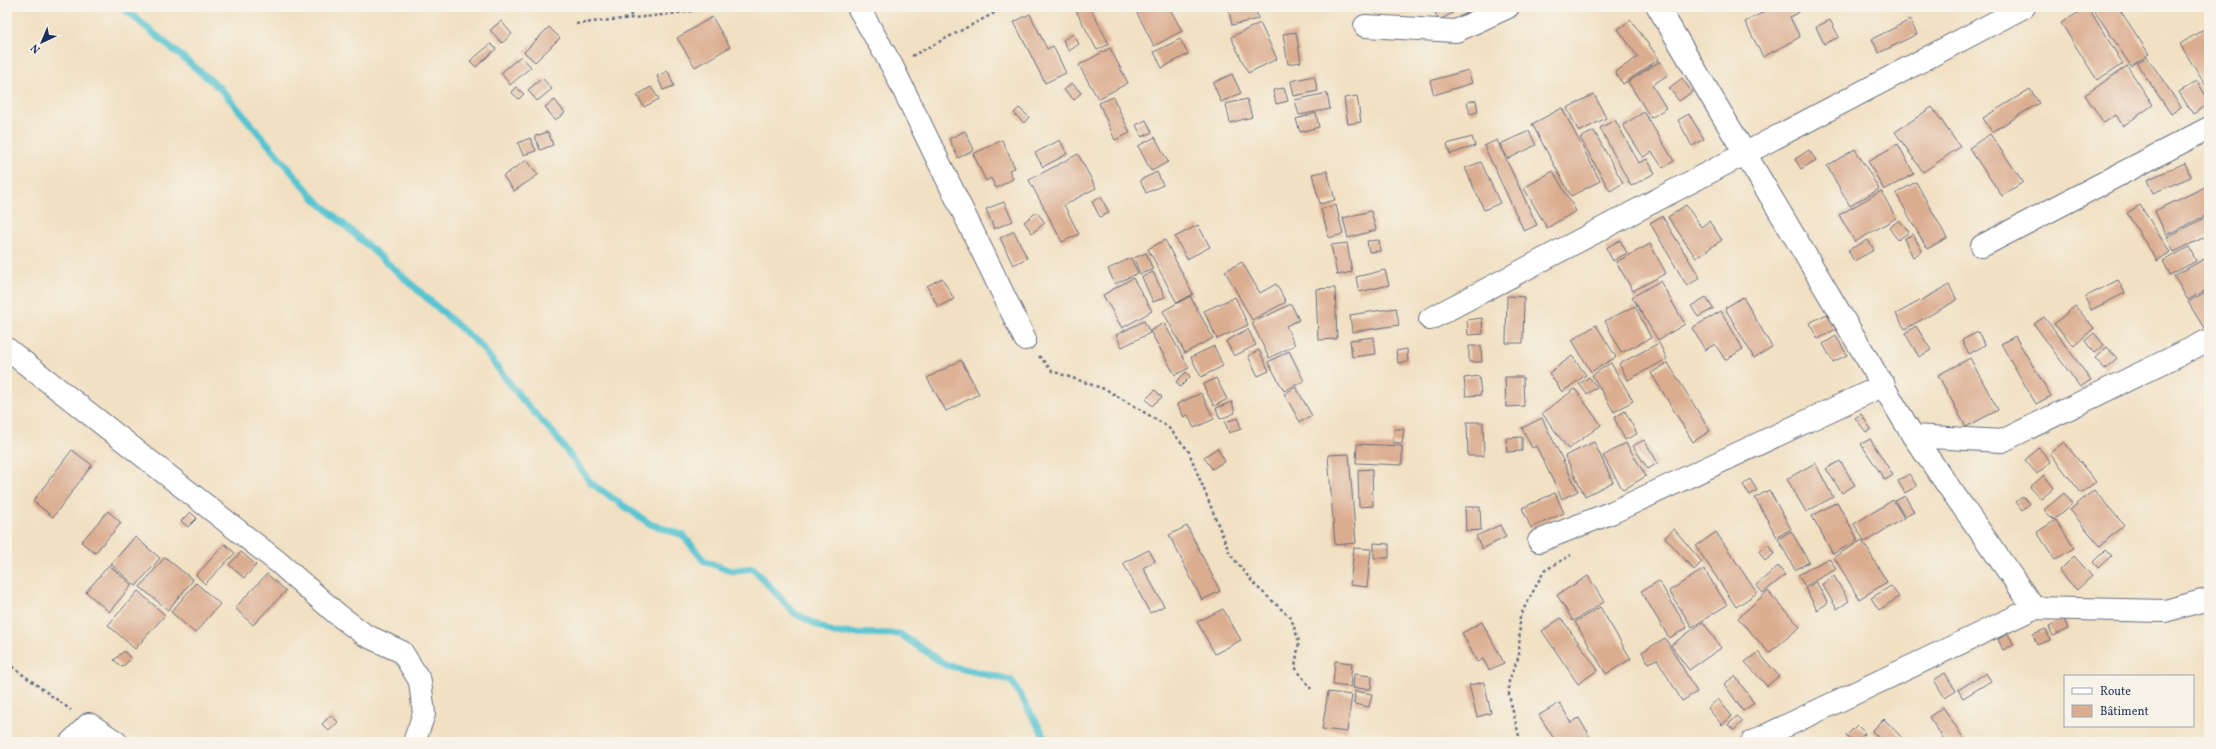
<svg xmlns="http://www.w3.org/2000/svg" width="2216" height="749" font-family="Vollkorn,serif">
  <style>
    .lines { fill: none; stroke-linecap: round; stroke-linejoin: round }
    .stream { stroke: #59c4d2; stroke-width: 7 }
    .building { fill: #dbad90 }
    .street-casing { stroke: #666d81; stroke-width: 24 }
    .path { stroke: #666d81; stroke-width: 2.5; stroke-dasharray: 3 3; stroke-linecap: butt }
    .street { stroke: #fff; stroke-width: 22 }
  </style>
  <rect width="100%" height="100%" fill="#f7f3e8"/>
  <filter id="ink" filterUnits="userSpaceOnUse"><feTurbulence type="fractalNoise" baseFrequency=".025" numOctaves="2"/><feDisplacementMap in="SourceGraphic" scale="8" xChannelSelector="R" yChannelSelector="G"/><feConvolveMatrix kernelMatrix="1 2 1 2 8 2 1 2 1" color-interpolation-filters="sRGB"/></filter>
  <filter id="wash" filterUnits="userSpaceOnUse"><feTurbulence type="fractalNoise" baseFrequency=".012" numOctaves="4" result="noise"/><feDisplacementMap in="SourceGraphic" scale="16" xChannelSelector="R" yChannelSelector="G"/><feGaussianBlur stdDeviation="0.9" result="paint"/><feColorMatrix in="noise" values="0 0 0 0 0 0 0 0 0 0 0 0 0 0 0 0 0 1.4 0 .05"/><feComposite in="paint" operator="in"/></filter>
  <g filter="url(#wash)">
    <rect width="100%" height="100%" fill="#f1e0c2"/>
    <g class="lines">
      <path class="stream" d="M122 7 221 89 314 198 481 346 521 398 554 434 591 483 650 524 683 535 704 561 731 571 753 568 794 613 833 633 900 634 946 665 1011 680 1048 742"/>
    </g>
    <g id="blocks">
      <path class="building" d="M1074 7H1090L1109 44 1097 50Z
        M1134 7H1169L1182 31 1154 46Z
        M1243 7H1255L1258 19 1232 25 1229 11Z
        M1432 7H1450L1453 13 1439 20Z
        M1744 7H1754L1746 11Z
        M1773 7H1808L1790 17 1800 37 1763 57 1745 22Z
        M2088 7 2123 64 2097 80 2061 23Z
        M2092 7H2118L2149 54 2131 66Z
        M1030 14 1047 49 1053 46 1066 73 1045 83 1014 22Z
        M712 17 730 47 695 67 677 38Z
        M1631 20 1659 59 1623 84 1615 72 1638 57 1618 29Z
        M1830 20 1839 37 1824 44 1816 27Z
        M1910 20 1917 34 1879 53 1872 39Z
        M501 21 512 34 502 43 490 30Z
        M1260 23 1277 59 1248 73 1231 37Z
        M2209 26V91L2180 44Z
        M549 27 560 38 535 62 524 52Z
        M1296 32 1301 62 1288 64 1283 34Z
        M1073 34 1079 44 1069 51 1063 40Z
        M1180 39 1188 54 1162 68 1154 52Z
        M491 44 496 49 476 67 470 61Z
        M1110 48 1128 83 1098 99 1079 65Z
        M521 56 531 67 510 85 501 73Z
        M2147 57 2181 107 2171 114 2137 64Z
        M1660 61 1668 75 1652 85 1666 108 1651 118 1628 82Z
        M2127 66 2153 105 2123 126 2116 115 2104 123 2085 95Z
        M1468 70 1472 83 1434 95 1430 81Z
        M668 71 674 86 663 90 657 76Z
        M1232 74 1241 93 1221 102 1213 83Z
        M1314 76 1318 91 1294 96 1291 81Z
        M542 78 552 89 537 101 528 90Z
        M1682 78 1692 92 1679 101 1669 88Z
        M2197 81 2209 101V104L2193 114 2179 92Z
        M1072 83 1081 93 1074 100 1064 90Z
        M516 87 524 94 519 99 511 92Z
        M651 87 659 99 644 107 637 95Z
        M1284 88 1288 101 1276 104 1273 90Z
        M2030 89 2039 103 1992 132 1983 118Z
        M1327 93 1330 109 1299 115 1295 100Z
        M1594 94 1606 118 1579 132 1567 108Z
        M1357 96 1361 122 1348 124 1344 98Z
        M1113 97 1130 133 1115 140 1099 103Z
        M1247 99 1252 117 1230 123 1226 104Z
        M555 100 565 113 555 120 545 107Z
        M1476 100 1478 112 1470 114 1467 102Z
        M1932 107 1960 147 1923 172 1895 132Z
        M1019 108 1029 117 1024 123 1014 113Z
        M1562 108 1600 181 1571 196 1532 124Z
        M1644 112 1674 161 1663 168 1652 152 1643 157 1623 125Z
        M1316 113 1319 127 1300 132 1296 119Z
        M1689 114 1704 139 1692 146 1678 120Z
        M1146 120 1152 132 1142 137 1136 125Z
        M1615 120 1639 163 1647 159 1655 173 1631 186 1600 128Z
        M965 131 974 150 958 158 949 139Z
        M1529 131 1536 145 1508 159 1500 144Z
        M1594 131 1623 183 1610 191 1580 138Z
        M548 132 553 145 540 150 535 136Z
        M1990 134 2023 182 2002 196 1969 148Z
        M1155 137 1168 162 1151 171 1138 146Z
        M1472 137 1475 146 1450 154 1447 144Z
        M530 138 536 151 523 155 518 143Z
        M1002 140 1015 168 1009 170 1013 179 996 188 991 178 986 181 973 154Z
        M1060 140 1067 154 1043 167 1035 153Z
        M1497 140 1537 225 1524 231 1484 146Z
        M1898 144 1914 174 1884 190 1868 161Z
        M1855 149 1879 189 1850 206 1827 166Z
        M1809 150 1816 160 1801 169 1795 159Z
        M1078 154 1096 188 1064 205 1079 234 1062 242 1029 180Z
        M527 160 538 175 514 191 503 176Z
        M1481 162 1500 203 1484 210 1465 168Z
        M2185 163 2191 177 2153 193 2147 180Z
        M1327 171 1335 200 1320 204 1312 174Z
        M1553 171 1576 211 1547 228 1524 188Z
        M1157 172 1163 185 1146 193 1140 180Z
        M1916 182 1947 238 1927 249 1896 193Z
        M2209 185V214L2166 235 2155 211Z
        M1881 191 1896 218 1855 242 1839 215Z
        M1101 197 1109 213 1100 217 1092 202Z
        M1004 202 1013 221 994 229 986 209Z
        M1336 205 1343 234 1329 238 1321 209Z
        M1686 205 1701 227 1709 221 1722 240 1696 258 1668 217Z
        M2140 205 2170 252 2157 261 2127 213Z
        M1371 211 1376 230 1348 238 1343 218Z
        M1037 212 1045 223 1032 233 1024 222Z
        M1662 216 1700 278 1687 286 1650 223Z
        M2209 216V235L2174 252 2167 237Z
        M1899 220 1909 232 1898 240 1889 228Z
        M1198 225 1210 247 1187 259 1175 237Z
        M1014 231 1027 258 1013 265 1000 238Z
        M1913 234 1922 251 1913 257 1904 239Z
        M1165 240 1193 294 1177 303 1148 249Z
        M1379 240 1380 251 1369 252 1367 241Z
        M1620 240 1627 253 1613 261 1606 248Z
        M1868 240 1874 250 1854 261 1848 250Z
        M1347 243 1352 272 1337 275 1331 245Z
        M1650 244 1666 273 1633 291 1616 262Z
        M2189 247 2196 261 2170 275 2163 261Z
        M1146 253 1153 270 1140 274 1134 258Z
        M1131 258 1138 273 1115 284 1108 269Z
        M2204 259 2209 267V288L2188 300 2174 276Z
        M1242 262 1260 293 1276 284 1286 302 1252 320 1225 271Z
        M1385 270 1389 285 1359 292 1356 277Z
        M1153 272 1165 297 1153 302 1142 277Z
        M942 278 954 299 938 307 927 286Z
        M1133 278 1152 311 1122 328 1103 295Z
        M2118 280 2125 293 2091 310 2085 297Z
        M1660 281 1685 324 1658 340 1632 297Z
        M1949 285 1957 300 1905 329 1896 314Z
        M1335 288 1337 339 1318 340 1316 289Z
        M2209 290V325L2204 328 2188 302Z
        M1190 296 1213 338 1185 353 1163 311Z
        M1507 296 1524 297 1523 343H1506Z
        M1235 297 1248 325 1217 339 1204 311Z
        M1706 297 1713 309 1698 317 1691 306Z
        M1743 297 1772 347 1754 358 1725 308Z
        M1291 304 1299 320 1286 326 1295 345 1269 358 1252 323Z
        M1635 306 1651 338 1621 353 1605 321Z
        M2075 306 2094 328 2074 346 2054 324Z
        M1396 308 1399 325 1352 332 1350 315Z
        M1721 311 1743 349 1725 360 1715 344 1705 350 1692 328Z
        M1827 314 1836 329 1818 339 1809 323Z
        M2044 317 2091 380 2080 387 2034 324Z
        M1482 318 1483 334 1468 335 1467 320Z
        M1144 321 1150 333 1122 347 1116 335Z
        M1164 323 1189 368 1175 375 1150 331Z
        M1596 325 1616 357 1591 372 1572 340Z
        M1916 326 1931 350 1919 357 1905 333Z
        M1248 329 1256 345 1234 356 1226 341Z
        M1978 332 1985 345 1969 354 1962 340Z
        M2094 333 2104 345 2094 353 2085 341Z
        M1836 336 1847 355 1833 362 1823 344Z
        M2015 336 2051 396 2036 404 2001 344Z
        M1374 337 1376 354 1352 357 1350 340Z
        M1659 343 1667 359 1628 380 1619 364Z
        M1214 346 1223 366 1201 377 1191 357Z
        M1469 346H1481L1482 362H1469Z
        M2107 347 2117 358 2105 369 2095 358Z
        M1407 349 1408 362 1398 363 1396 351Z
        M1259 350 1269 371 1258 376 1248 356Z
        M1289 351 1304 381 1284 391 1268 362Z
        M1572 356 1586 375 1562 392 1549 373Z
        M1970 358 1998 410 1966 427 1938 375Z
        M961 360 979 394 946 411 927 378Z
        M1611 363 1633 401 1614 412 1592 375Z
        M1668 363 1710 431 1693 442 1651 373Z
        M1186 372 1190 377 1180 387 1176 382Z
        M1479 376 1481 395 1466 396 1464 378Z
        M1505 377H1523L1524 406 1506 407Z
        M1589 377 1597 387 1587 394 1579 384Z
        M1216 378 1227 399 1214 406 1203 385Z
        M1296 387 1312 416 1300 422 1284 394Z
        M1575 389 1601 425 1568 449 1542 413Z
        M1155 390 1162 397 1152 406 1146 399Z
        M1201 393 1214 419 1194 428 1188 415 1184 417 1177 404Z
        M1232 402 1235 413 1220 419 1216 408Z
        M1625 411 1637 434 1625 440 1614 418Z
        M1861 414 1871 429 1866 432 1855 418Z
        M1238 418 1241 429 1229 433 1225 422Z
        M1542 418 1578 491 1562 499 1536 446 1532 448 1522 428Z
        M1467 422H1483L1484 456H1468Z
        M1394 429H1404L1402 443H1393Z
        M1522 437V451L1507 452 1506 438Z
        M1870 439 1893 475 1885 480 1861 444Z
        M1644 440 1658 463 1648 469 1633 446Z
        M1594 442 1613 482 1585 496 1565 456Z
        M2064 442 2096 482 2081 493 2050 453Z
        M1626 443 1646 476 1623 490 1603 456Z
        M1357 444 1402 446V465L1356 463Z
        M1217 448 1225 461 1212 469 1204 457Z
        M2039 448 2051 462 2037 474 2025 460Z
        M72 450 92 465 53 517 33 501Z
        M1349 454 1356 543 1335 545 1328 455Z
        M1840 461 1855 485 1842 493 1826 469Z
        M1815 463 1833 497 1806 512 1787 479Z
        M1372 469 1373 506 1359 507 1358 470Z
        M1909 474 1917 486 1905 493 1898 481Z
        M2044 475 2054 488 2041 499 2030 487Z
        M1750 479 1757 490 1750 495 1743 485Z
        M1769 490 1791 529 1777 537 1755 498Z
        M2094 490 2124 525 2100 546 2070 510Z
        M1555 493 1564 513 1531 528 1522 508Z
        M2064 493 2073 503 2054 520 2044 510Z
        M1905 496 1914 512 1905 517 1895 501Z
        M2023 496 2030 504 2022 510 2016 502Z
        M1893 500 1904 518 1865 542 1854 524Z
        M1837 502 1858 540 1833 554 1812 516Z
        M1465 507H1480L1481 530 1466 531Z
        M108 511 121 523 95 553 81 542Z
        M190 512 197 518 188 527 181 521Z
        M2056 520 2074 548 2055 560 2037 532Z
        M1500 525 1506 537 1482 549 1476 536Z
        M1187 526 1220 591 1202 600 1169 535Z
        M1674 529 1702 562 1694 570 1665 537Z
        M1791 531 1809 562 1795 570 1778 539Z
        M1716 532 1757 593 1736 607 1696 546Z
        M135 537 160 558 136 586 111 564Z
        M1862 540 1887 582 1859 599 1834 557Z
        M1374 543 1389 544V558H1374Z
        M225 544 235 553 205 584 196 575Z
        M1768 544 1774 554 1765 561 1759 551Z
        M1354 548 1371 549 1367 587 1350 585Z
        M1149 550 1155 561 1143 568 1164 606 1150 613 1123 563Z
        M2105 550 2111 556 2098 568 2093 562Z
        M241 552 256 565 244 578 229 565Z
        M2074 556 2092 576 2077 590 2059 571Z
        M165 557 193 580 168 610 140 587Z
        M1829 558 1836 569 1805 586 1798 575Z
        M109 565 132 585 109 612 86 592Z
        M1778 566 1785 575 1763 593 1756 585Z
        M1704 569 1727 605 1692 627 1669 591Z
        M267 574 286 591 253 625 235 608Z
        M1588 576 1604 602 1573 621 1557 595Z
        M1834 576 1849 601 1837 609 1822 584Z
        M1659 581 1687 628 1669 638 1641 591Z
        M1816 582 1828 603 1817 610 1805 588Z
        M196 583 220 604 195 633 171 612Z
        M1891 586 1899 597 1879 610 1871 598Z
        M138 591 165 615 135 649 108 625Z
        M1768 591 1800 627 1769 653 1738 618Z
        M1600 607 1631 659 1606 674 1575 622Z
        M1223 609 1241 640 1215 654 1197 622Z
        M1561 618 1598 670 1578 684 1542 631Z
        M2064 619 2068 629 2053 636 2049 626Z
        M1482 622 1504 663 1489 670 1483 659 1477 662 1462 633Z
        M1703 622 1721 648 1689 670 1671 645Z
        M2046 629 2050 640 2037 645 2033 634Z
        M2008 634 2014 645 2003 650 1998 639Z
        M1665 638 1697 692 1682 701 1657 659 1648 663 1642 652Z
        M124 651 131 659 122 667 114 660Z
        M1758 652 1779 676 1767 686 1745 662Z
        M1335 661 1352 663 1350 687 1333 685Z
        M1945 673 1956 691 1945 698 1934 680Z
        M1986 673 1991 681 1963 698 1958 690Z
        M1354 674 1372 676 1371 689 1353 688Z
        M1735 676 1754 703 1743 711 1724 684Z
        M1484 682 1491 713 1477 717 1469 685Z
        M1355 691 1372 694 1369 707 1354 704Z
        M1328 692 1352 695 1347 732 1322 729Z
        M1718 699 1732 716 1722 725 1708 708Z
        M1560 703 1571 723 1579 718 1593 742H1556L1539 715Z
        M1943 707 1966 742H1946L1929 717Z
        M331 715 338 722 329 731 322 724Z
        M1737 716 1743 721 1734 730 1728 725Z
        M1884 719 1906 742H1883L1872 731Z
        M1857 725 1865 733 1857 742H1852L1846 736Z
        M317 738 323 742H314Z"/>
    </g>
  </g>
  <g filter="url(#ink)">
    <use href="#blocks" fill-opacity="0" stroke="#666d81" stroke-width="1"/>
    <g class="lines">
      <defs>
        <path id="street" d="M858 7 892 66 1025 339
          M1658 7 1913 436 2034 608
          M1365 26 1456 31 1508 7
          M1982 246 2209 128
          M1430 319 2024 7
          M7 349 278 562 337 614 365 635 402 652 420 681 424 714 414 742
          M1913 436 2002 441 2209 340
          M1539 541 1613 512 1884 385
          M71 742 89 724 116 742
          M1752 742 2034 608 2165 611 2209 599"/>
      </defs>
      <use href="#street" class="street-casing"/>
      <path class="path" d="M630 16 636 7
        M576 24C621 18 667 17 711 7
        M912 56 1006 7
        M1039 356 1052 371 1107 390 1167 426 1188 450 1230 554 1255 585 1291 618 1299 642 1295 667 1311 689
        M7 663 71 710
        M1519 736 1509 695V680L1519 656 1520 616 1544 571 1571 555"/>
      <use href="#street" class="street"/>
    </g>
  </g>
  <rect width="2216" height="749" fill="none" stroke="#f7f3e8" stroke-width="24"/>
  <rect x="2064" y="675" width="130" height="52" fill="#f7f3e8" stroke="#9fa5b1"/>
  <rect x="2072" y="688" width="20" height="6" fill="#ffffff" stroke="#9fa5b1"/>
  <text x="2100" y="695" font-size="12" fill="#1b2f5e">Route</text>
  <rect x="2072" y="705" width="20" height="12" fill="#dbad90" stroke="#9fa5b1"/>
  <text x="2100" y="715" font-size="12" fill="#1b2f5e">Bâtiment</text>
  <g transform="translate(42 42) rotate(224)" stroke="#f7f3e8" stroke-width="3" paint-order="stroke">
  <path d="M0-3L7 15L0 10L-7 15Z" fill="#1b2f5e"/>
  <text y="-6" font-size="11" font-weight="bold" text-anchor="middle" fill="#1b2f5e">N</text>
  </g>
</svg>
